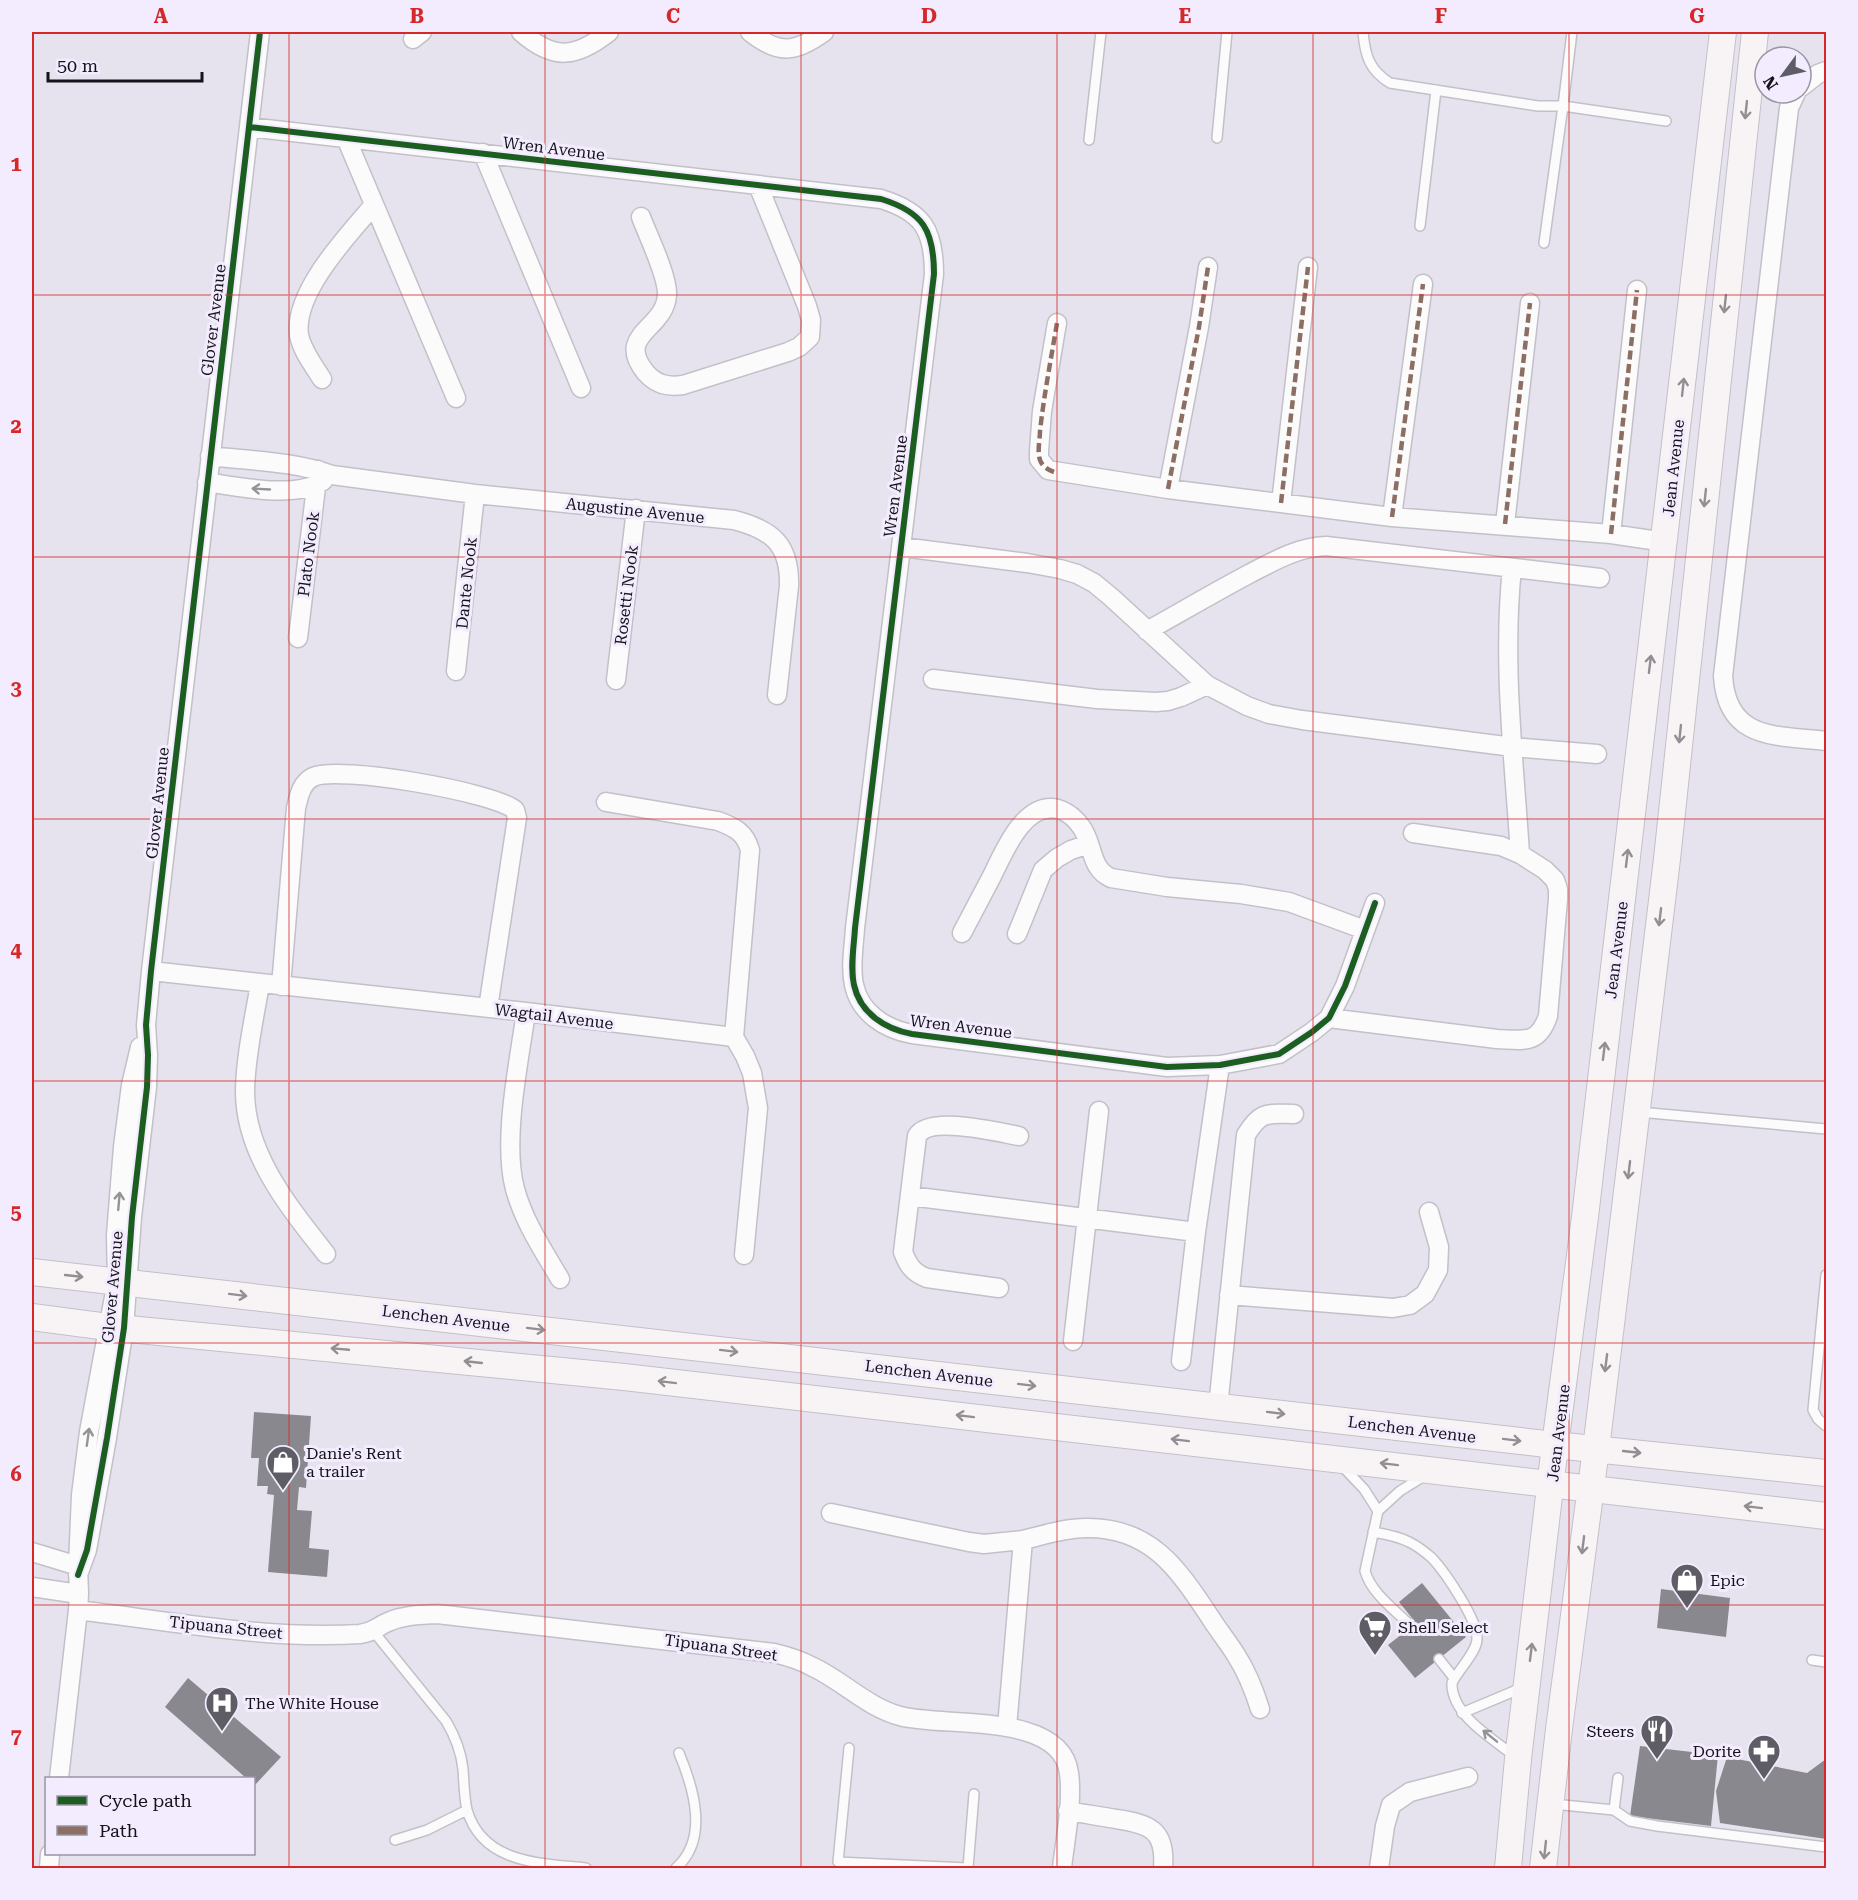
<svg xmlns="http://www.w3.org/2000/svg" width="1858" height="1900" font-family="'Roboto Serif',serif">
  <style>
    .building { fill: #8a888f }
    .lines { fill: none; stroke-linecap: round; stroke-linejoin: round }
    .service-casing { stroke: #c2c0c8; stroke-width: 12 }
    .minor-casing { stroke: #c2c0c8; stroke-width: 21 }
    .secondary-casing { stroke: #c2c0c8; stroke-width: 28 }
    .service { stroke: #fbfbfc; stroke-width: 9 }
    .minor { stroke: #fbfbfc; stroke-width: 18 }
    .secondary { stroke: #f8f4f6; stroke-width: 26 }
    .quiet { stroke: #8d6e63; stroke-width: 4.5; stroke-dasharray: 9 4.5; stroke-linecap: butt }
    .cycleway-casing { stroke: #f3ecff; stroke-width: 10 }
    .cycleway { stroke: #1b5e20; stroke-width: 6 }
    .oneway { stroke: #928f93 }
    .oneway2 { stroke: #949396 }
    .grid { fill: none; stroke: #d62828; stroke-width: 1.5; stroke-opacity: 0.55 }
    .labels { text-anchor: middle; stroke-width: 6; stroke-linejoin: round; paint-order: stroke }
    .street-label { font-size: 16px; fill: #151319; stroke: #f3ecff }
    .poi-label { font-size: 16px; fill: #151319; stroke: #f3ecff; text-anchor: start }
    .neatline { fill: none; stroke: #d62828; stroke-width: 2 }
    .grid-label { font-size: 20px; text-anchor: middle; font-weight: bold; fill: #d62828 }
  </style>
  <rect width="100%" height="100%" fill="#e6e3ee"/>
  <path class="building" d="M254 1412 311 1416 306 1488 299 1487 297 1510 312 1511 309 1548 329 1550 327 1577 268 1572 274 1495 267 1494 268 1486H257L259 1458H251Z
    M1422 1583 1466 1637 1415 1678 1388 1645 1416 1623 1399 1602Z
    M1661 1589 1730 1598 1726 1637 1657 1628Z
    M188 1678 281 1757 254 1786V1778H246L165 1707Z
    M1640 1746 1718 1755 1711 1826 1630 1816Z
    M1727 1757 1807 1773 1826 1759V1839L1720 1823 1716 1791Z"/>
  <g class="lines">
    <defs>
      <path id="service" d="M1363 32C1365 55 1369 70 1390 83L1538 106H1563L1572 32
        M1217 138 1227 32
        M1089 140 1101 32
        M1420 226 1436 90
        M1544 243 1563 106 1666 121
        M1639 1112 1826 1129
        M1826 1275 1813 1410 1818 1419 1826 1426
        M1343 1467 1364 1489 1378 1511
        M1373 1532C1385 1534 1398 1536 1409 1542 1418 1546 1425 1552 1432 1558 1445 1572 1478 1620 1477 1639 1477 1652 1458 1670 1452 1683 1451 1715 1493 1739 1516 1757
        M1411 1626C1395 1610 1371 1593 1365 1571L1378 1511 1400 1491 1424 1476
        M374 1632 446 1721C455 1736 461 1751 463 1769 464 1782 464 1797 467 1810 483 1864 540 1863 586 1868
        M1439 1659 1454 1678
        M1812 1660 1826 1662
        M1462 1713 1524 1687
        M849 1748 838 1862 967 1868
        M1553 1804 1614 1810 1630 1821 1657 1826 1826 1847
        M1614 1810 1618 1778
        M395 1840 427 1830 467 1810
        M676 1868C709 1839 694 1789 679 1753
        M968 1868 974 1794"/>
      <path id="minor" d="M521 32C554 61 576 58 609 32
        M750 32C779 55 795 53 824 32
        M413 39 422 32
        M1801 87 1818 74 1826 71
        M1796 93 1789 108 1723 676C1727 741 1776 735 1826 741
        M249 127 881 199C923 212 934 230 934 274L855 928C854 946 850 967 854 985 860 1013 885 1029 912 1034L1167 1067 1220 1065 1279 1054 1312 1032 1329 1018 1345 986 1375 903
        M346 138 456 398
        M483 153 581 388
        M641 217C648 236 668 276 667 295 665 330 614 334 646 373 657 385 668 387 683 385L788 352 799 347 810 337 811 320 807 306 758 185
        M1057 323 1042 411 1039 451V459L1048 470 1168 489 1392 517 1611 534 1665 542
        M322 379C314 366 302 351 299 335 293 293 348 235 373 206
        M210 456C250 461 294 461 332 475L475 494 734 520C773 530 790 545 789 586L777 695
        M207 482C239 487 295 499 323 481
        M1168 489 1199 327 1208 267
        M1281 503 1308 267
        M1392 517 1423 284
        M1505 524 1530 303
        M1611 534 1637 290
        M902 547 1027 563 1060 569 1077 574 1094 583 1111 597 1207 685 1247 706 1269 714 1302 720 1513 747 1597 754
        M1512 568C1502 663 1514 759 1520 854
        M1147 631C1181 612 1215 592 1249 574 1274 561 1298 547 1326 546L1600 578
        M298 638 318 470
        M456 671 475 494
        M933 679 1097 699 1156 702 1168 701 1181 697 1207 685
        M616 680 636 509
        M606 802 718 821C734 827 745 832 750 850L734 1037
        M962 933C972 914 982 895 992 876 1004 852 1024 801 1058 809 1068 812 1077 820 1082 828 1094 846 1090 869 1111 878L1167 887 1241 894 1289 902 1365 930
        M1017 934 1043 870 1057 858 1071 850 1089 844
        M151 971 526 1012 734 1037
        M260 984C254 1019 246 1054 245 1089 244 1153 289 1207 326 1254
        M281 986 296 808C299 796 301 783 313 777 338 765 494 792 515 810L517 818 488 1008
        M526 1012C519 1062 502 1141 515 1189 524 1222 543 1250 560 1279
        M1329 1018 1497 1039C1524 1040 1538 1045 1548 1016L1558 899V889L1555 880 1545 870 1520 854 1501 846 1413 833
        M734 1037 745 1056 752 1073 758 1108 744 1255
        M910 1196 1196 1232
        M999 1288 927 1278C913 1273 908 1265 903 1252L917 1136C929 1115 997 1132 1019 1136
        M1229 1295 1393 1308 1410 1305 1425 1294 1438 1270 1439 1247 1429 1212
        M1073 1341 1099 1111
        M1181 1361 1196 1232 1220 1065
        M1218 1407 1246 1135C1261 1110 1268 1114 1294 1114
        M831 1513 969 1542 984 1544 1023 1540 1007 1727
        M1023 1540C1044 1535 1065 1528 1086 1528 1151 1527 1178 1569 1210 1617 1218 1630 1228 1642 1236 1655 1247 1672 1254 1690 1260 1709
        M32 1552 78 1566
        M78 1575 87 1550 107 1438 124 1328 132 1217 147 1087 148 1055 146 1025 151 971 260 32
        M32 1587 79 1594
        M78 1610C168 1621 269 1640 360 1634 375 1632 376 1627 388 1622 404 1615 421 1615 437 1614L774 1653C787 1656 800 1660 813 1667 843 1681 867 1707 900 1716 944 1728 1061 1711 1069 1773 1073 1802 1065 1840 1062 1868
        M59 1778 78 1610 79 1594 78 1566 81 1495 89 1432 117 1281 116 1235 123 1147 131 1085 140 1047
        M1068 1811C1084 1814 1100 1816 1116 1819 1150 1824 1166 1830 1163 1868
        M49 1868 50 1854
        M1379 1868 1385 1826 1391 1805 1410 1792 1468 1777"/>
      <path id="secondary" d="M32 1272 1555 1445 1826 1473
        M32 1317 108 1327 624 1377 1826 1516
        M1508 1868 1518 1759 1555 1445 1585 1217 1723 32
        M1543 1868 1559 1729 1596 1449 1667 859 1755 32"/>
    </defs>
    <use href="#service" class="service-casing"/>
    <use href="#minor" class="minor-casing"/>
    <use href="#secondary" class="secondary-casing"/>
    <use href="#service" class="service"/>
    <use href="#minor" class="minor"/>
    <use href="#secondary" class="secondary"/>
    <path class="quiet" d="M1054 472C1048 470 1042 466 1040 460 1037 451 1040 440 1040 431 1044 395 1051 359 1057 323
      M1168 489 1199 327 1208 267
      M1281 503 1308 267
      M1392 517 1423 284
      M1505 524 1530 303
      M1611 534 1637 290"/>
    <defs>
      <path id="cycleway" d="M249 127 881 199C923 212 934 230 934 274L855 928C854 946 850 967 854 985 860 1013 885 1029 912 1034L1167 1067 1220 1065 1279 1054 1312 1032 1329 1018 1345 986 1375 903
        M78 1575 87 1550 107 1438 124 1328 132 1217 147 1087 148 1055 146 1025 151 971 260 32"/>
    </defs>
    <use href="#cycleway" class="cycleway-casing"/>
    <use href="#cycleway" class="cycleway"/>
  </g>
  <defs><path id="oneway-shaft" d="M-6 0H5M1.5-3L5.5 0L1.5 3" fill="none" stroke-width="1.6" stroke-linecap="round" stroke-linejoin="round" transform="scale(1.5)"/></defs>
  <g class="oneway">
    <use href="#oneway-shaft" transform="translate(1746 110) rotate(96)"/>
    <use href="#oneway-shaft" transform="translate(1725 304) rotate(96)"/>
    <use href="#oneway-shaft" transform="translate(1683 387) rotate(-84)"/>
    <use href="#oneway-shaft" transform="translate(1705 498) rotate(96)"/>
    <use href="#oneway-shaft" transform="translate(1650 664) rotate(-83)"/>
    <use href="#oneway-shaft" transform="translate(1680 734) rotate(96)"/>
    <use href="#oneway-shaft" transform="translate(1627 858) rotate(-83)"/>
    <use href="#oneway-shaft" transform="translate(1660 917) rotate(97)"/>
    <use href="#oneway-shaft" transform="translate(1604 1051) rotate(-83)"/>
    <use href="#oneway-shaft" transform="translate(1629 1170) rotate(97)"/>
    <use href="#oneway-shaft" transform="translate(74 1276) rotate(6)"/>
    <use href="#oneway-shaft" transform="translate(238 1295) rotate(7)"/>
    <use href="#oneway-shaft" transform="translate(536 1329) rotate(7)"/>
    <use href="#oneway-shaft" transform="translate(340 1349) rotate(-175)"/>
    <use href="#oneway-shaft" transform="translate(729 1351) rotate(7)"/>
    <use href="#oneway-shaft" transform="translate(473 1362) rotate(-174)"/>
    <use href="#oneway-shaft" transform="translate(1606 1363) rotate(97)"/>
    <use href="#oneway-shaft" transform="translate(667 1382) rotate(-173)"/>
    <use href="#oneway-shaft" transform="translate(1027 1385) rotate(7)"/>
    <use href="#oneway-shaft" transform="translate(1276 1413) rotate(7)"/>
    <use href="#oneway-shaft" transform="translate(965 1416) rotate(-173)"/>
    <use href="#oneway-shaft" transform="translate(1180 1440) rotate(-173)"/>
    <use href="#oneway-shaft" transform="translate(1512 1440) rotate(7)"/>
    <use href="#oneway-shaft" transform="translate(1632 1452) rotate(6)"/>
    <use href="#oneway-shaft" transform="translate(1389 1464) rotate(-173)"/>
    <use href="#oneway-shaft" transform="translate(1753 1507) rotate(-173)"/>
    <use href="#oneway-shaft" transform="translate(1583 1545) rotate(97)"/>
    <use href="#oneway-shaft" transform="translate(1531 1652) rotate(-83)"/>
    <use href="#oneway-shaft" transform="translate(1545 1850) rotate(96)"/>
  </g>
  <g class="oneway2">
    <use href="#oneway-shaft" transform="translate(261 489) rotate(-177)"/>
    <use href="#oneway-shaft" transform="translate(119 1201) rotate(-85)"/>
    <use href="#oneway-shaft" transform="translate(88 1437) rotate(-82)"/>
    <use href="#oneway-shaft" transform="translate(1490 1736) rotate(-141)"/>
  </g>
  <path class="grid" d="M289 32V1868M545 32V1868M801 32V1868M1057 32V1868M1313 32V1868M1569 32V1868M32 295H1826M32 557H1826M32 819H1826M32 1081H1826M32 1343H1826M32 1605H1826"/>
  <defs>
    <symbol id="shop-pin" viewBox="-11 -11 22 30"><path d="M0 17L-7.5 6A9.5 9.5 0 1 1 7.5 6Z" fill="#5e5c64" stroke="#f3ecff"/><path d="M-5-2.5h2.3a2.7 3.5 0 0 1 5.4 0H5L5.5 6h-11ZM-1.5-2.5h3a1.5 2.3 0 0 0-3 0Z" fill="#fff"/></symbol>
    <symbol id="supermarket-pin" viewBox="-11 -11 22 30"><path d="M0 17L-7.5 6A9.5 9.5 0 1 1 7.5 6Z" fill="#5e5c64" stroke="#f3ecff"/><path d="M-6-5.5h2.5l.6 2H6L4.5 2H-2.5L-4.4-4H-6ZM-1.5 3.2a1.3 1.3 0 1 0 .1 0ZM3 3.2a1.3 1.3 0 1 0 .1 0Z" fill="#fff"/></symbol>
    <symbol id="hospital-pin" viewBox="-11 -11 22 30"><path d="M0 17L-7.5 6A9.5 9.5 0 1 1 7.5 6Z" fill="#5e5c64" stroke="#f3ecff"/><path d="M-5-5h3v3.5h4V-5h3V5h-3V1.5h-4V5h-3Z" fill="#fff"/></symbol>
    <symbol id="restaurant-pin" viewBox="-11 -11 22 30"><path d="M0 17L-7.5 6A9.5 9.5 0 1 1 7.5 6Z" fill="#5e5c64" stroke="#f3ecff"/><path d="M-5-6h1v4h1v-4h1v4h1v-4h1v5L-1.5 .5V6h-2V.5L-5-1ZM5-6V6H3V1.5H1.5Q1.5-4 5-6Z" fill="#fff"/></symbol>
    <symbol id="pharmacy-pin" viewBox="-11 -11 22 30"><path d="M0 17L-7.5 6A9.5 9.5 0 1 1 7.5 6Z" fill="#5e5c64" stroke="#f3ecff"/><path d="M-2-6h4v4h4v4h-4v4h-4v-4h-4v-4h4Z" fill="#fff"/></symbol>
  </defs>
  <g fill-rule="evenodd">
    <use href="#shop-pin" x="264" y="1443" width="38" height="52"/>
    <use href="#shop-pin" x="1668" y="1561" width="38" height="52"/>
    <use href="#supermarket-pin" x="1356" y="1608" width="38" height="52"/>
    <use href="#hospital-pin" x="203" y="1684" width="38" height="52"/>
    <use href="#restaurant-pin" x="1638" y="1712" width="38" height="52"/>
    <use href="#pharmacy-pin" x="1745" y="1732" width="38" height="52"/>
  </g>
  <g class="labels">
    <g class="street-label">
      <text transform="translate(554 148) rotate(7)" y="6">Wren Avenue</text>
      <text transform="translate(213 320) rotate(-83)" y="6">Glover Avenue</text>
      <text transform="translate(1673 468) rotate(-84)" y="6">Jean Avenue</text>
      <text transform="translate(895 486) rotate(-83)" y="6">Wren Avenue</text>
      <text transform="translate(635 510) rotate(6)" y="6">Augustine Avenue</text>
      <text transform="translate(308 554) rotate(-83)" y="6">Plato Nook</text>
      <text transform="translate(466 583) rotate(-84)" y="6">Dante Nook</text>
      <text transform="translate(626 595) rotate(-83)" y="6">Rosetti Nook</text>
      <text transform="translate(157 803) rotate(-84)" y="6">Glover Avenue</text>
      <text transform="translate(1616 950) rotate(-83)" y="6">Jean Avenue</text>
      <text transform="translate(554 1016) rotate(7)" y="6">Wagtail Avenue</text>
      <text transform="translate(961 1026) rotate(7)" y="6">Wren Avenue</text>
      <text transform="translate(112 1287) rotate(-85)" y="6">Glover Avenue</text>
      <text transform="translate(446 1318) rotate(7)" y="6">Lenchen Avenue</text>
      <text transform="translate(929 1373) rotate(7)" y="6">Lenchen Avenue</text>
      <text transform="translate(1412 1429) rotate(7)" y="6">Lenchen Avenue</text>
      <text transform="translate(1558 1433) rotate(-83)" y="6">Jean Avenue</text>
      <text transform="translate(226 1627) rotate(6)" y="6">Tipuana Street</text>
      <text transform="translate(721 1647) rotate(8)" y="6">Tipuana Street</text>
    </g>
    <g class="poi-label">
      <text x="306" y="1459">Danie's Rent<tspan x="306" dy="18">a trailer</tspan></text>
      <text x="1710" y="1586">Epic</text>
      <text x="1398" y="1633">Shell Select</text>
      <text x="245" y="1709">The White House</text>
      <text x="1634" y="1737" text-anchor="end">Steers</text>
      <text x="1741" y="1757" text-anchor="end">Dorite</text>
    </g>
  </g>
  <rect width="1858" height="1900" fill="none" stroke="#f3ecff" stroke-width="66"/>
  <rect x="45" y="1777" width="210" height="78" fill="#f3ecff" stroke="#9a95a3" stroke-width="1.5"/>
  <rect x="57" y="1796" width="30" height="9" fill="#1b5e20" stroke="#9a95a3" stroke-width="1.5"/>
  <text x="99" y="1807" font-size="18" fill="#151319">Cycle path</text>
  <rect x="57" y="1826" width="30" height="9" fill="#8d6e63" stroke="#9a95a3" stroke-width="1.5"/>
  <text x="99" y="1837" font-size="18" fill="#151319">Path</text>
  <g transform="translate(1783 75) rotate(237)"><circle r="28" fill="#f3ecff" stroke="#9a95a3" stroke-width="1.5"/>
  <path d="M0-4.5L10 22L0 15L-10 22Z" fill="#5e5c64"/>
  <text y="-9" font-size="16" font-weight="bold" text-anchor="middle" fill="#151319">N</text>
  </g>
  <path d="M48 72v9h154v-9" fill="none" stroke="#151319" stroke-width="3"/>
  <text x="57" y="72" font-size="18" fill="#151319" stroke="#f3ecff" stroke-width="4.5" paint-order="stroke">50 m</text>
  <rect x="33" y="33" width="1792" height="1834" class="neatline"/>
  <g class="grid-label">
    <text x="161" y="23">A</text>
    <text x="417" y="23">B</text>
    <text x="673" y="23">C</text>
    <text x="929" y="23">D</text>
    <text x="1185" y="23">E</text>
    <text x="1441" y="23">F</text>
    <text x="1697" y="23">G</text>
    <text x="16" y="171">1</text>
    <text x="16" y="433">2</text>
    <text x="16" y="695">3</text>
    <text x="16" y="957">4</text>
    <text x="16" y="1219">5</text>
    <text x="16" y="1481">6</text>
    <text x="16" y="1743">7</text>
  </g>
</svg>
